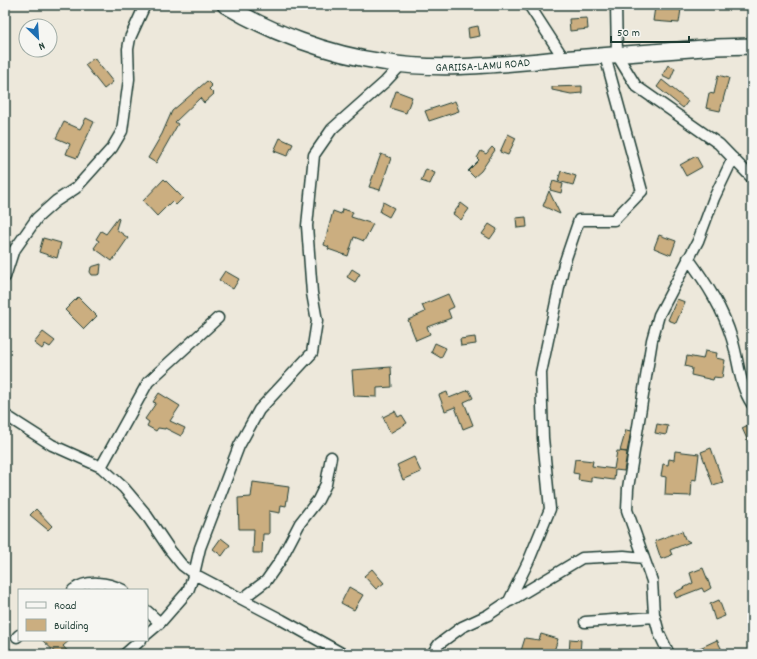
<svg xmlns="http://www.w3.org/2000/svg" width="757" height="659" font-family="Dekko,sans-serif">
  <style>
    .building { fill: #cbae80; stroke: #1f3d34 }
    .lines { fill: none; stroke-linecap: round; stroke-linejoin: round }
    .street-casing { stroke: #1f3d34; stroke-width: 13 }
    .secondary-casing { stroke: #1f3d34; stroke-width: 18 }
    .street { stroke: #f6f6f2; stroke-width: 10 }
    .secondary { stroke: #f6f6f2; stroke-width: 15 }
    .labels { text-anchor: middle; stroke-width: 3.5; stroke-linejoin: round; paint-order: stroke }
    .street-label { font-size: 12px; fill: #1f3d34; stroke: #f6f6f2 }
  </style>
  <rect width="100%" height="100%" fill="#ede8db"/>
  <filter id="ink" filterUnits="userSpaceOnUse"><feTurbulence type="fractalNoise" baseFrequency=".025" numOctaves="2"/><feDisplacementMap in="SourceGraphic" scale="8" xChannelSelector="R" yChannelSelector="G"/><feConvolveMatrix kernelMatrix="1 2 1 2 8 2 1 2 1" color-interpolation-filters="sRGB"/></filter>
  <g filter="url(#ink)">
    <path class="building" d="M655 7 681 9 679 23 653 21Z
      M587 18 588 29 570 31 569 19Z
      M478 26 480 36 469 38 468 28Z
      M94 58 113 82 104 89 85 65Z
      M668 65 675 68 670 80 662 76Z
      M718 75 729 78 720 111 706 108 709 93 714 94Z
      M662 80 688 101 683 108 657 87Z
      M207 81 212 86 209 89 214 94 204 103 200 98 175 122 178 124 156 163 148 158 162 134 172 111Z
      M582 86V93L571 94 552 90V87Z
      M396 91 412 97 406 113 390 108Z
      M455 101 459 111 429 121 425 111Z
      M86 118 94 122 77 158 66 154 70 144 56 138 64 122 80 129Z
      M508 134 516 138 508 155 500 152Z
      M280 138 293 144 287 156 274 151Z
      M492 147 495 150 481 171 474 177 468 171 479 160 477 158 481 151 486 154Z
      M381 154 391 158 380 190 369 187Z
      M696 156 702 167 686 176 680 165Z
      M426 169 435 173 430 184 421 181Z
      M561 171 576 176 573 185 558 181Z
      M164 179 183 198 176 205 172 201 157 216 143 201Z
      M553 181 563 184 561 193 550 190Z
      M549 191 560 214 543 206Z
      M383 202 394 208 389 217 380 212Z
      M461 203 469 209 461 220 453 214Z
      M342 209 353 212 351 217 373 224 364 241 354 237 348 256 328 249 329 247 324 245 333 211 341 214Z
      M526 217 527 227 517 228 516 218Z
      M118 218 119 219 116 229 128 238 112 261 94 248 99 241 96 239 101 231 106 234Z
      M489 224 497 229 490 239 482 234Z
      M659 235 676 241 671 255 654 248Z
      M43 238 61 243 57 258 39 252Z
      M101 264 100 274 97 275H92L90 272 91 267Z
      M352 269 360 274 355 282 347 277Z
      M225 271 239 279 233 289 219 280Z
      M448 294 454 307 448 310 451 318 427 327 430 334 416 340 408 320 425 312 422 305Z
      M78 297 97 316 84 329 65 310Z
      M677 299 685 302 676 323 668 320Z
      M43 332 55 341 50 347 45 344 42 349 34 343Z
      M475 337 476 344 461 346 460 339Z
      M435 343 446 348 441 358 431 352Z
      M705 351 717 353 716 358 725 360 722 378 714 377 713 380 691 375 692 368 685 366 687 356 703 359Z
      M391 367 392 387 377 388V397L354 396 352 370Z
      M469 390 473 398 464 402 473 425 463 429 455 407 445 411 439 395 447 392 449 398Z
      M159 393 180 406 170 421 185 428 181 436 165 428V429L158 428 156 431 147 426 149 422 145 419 156 403 153 402Z
      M395 411 398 417 402 415 407 423 390 433 383 417Z
      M752 423V450L742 428Z
      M657 424 668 426 666 435 655 433Z
      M626 430 631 431 627 452 620 451Z
      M711 448 723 482 713 485 701 452Z
      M617 451 627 452 626 459 624 471 615 470 614 480 591 477V482L578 480 579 474 573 473 575 459 593 461 592 466 614 469Z
      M675 451 699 454 696 480 692 479 691 496 665 495 666 477 661 476 663 464 668 465 669 459 674 460Z
      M414 457 421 472 403 480 397 465Z
      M253 482 289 487 286 506 281 505 280 513 269 511V534H263L262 553H253L254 529H239L238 498 251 497Z
      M36 509 52 526 48 530 30 515Z
      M682 531 685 539 690 542 670 550 672 555 661 559 655 541Z
      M221 538 230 545 222 556 213 549Z
      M703 568 711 588 704 592 702 588 676 598 674 593 693 583 690 573Z
      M372 569 384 583 376 589 364 576Z
      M349 587 363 595 354 610 341 603Z
      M719 600 725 616 715 620 710 604Z
      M541 634 558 639 553 654H520L525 638 539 640Z
      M570 639 581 640 580 654H569Z
      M42 640H70L63 646 70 654H57Z
      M717 640 724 654H687Z"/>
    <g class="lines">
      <defs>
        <path id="street" d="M529 5 564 59
          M616 5 617 55 636 86 719 144 752 178
          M688 258C707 284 723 309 732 339 739 361 739 385 752 404
          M5 277 13 252 37 218 56 201 76 188 112 148 122 131 129 79 128 49 130 38 145 5
          M5 415 52 445 101 467 124 488 145 513 170 550 182 565 194 574 282 620 343 654
          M101 467 148 382 218 318
          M73 590C87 579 108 582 123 590
          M242 599 266 581 280 561 300 523 318 500 326 484 331 457
          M510 601 582 558 624 556 644 558
          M147 611 160 623
          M585 622 655 617
          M147 634 160 623 188 591 194 574 200 548 239 446 259 410 312 353 317 321 312 293 307 226 314 155 332 129 385 82 401 65
          M17 637 19 635
          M125 654 141 640
          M432 654 439 644 462 627 488 615 509 601 529 560 550 509 543 438 541 373 564 264 579 220H614L642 191 605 56
          M669 654 659 633 654 614 652 581 627 510 628 488 652 340 659 315 698 241 714 198 733 158"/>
        <g id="secondary">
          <path id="s1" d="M225 5C272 33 328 54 383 62 441 72 502 64 560 59 613 55 665 51 717 47L752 46"/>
        </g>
      </defs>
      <use href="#street" class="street-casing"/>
      <use href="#secondary" class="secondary-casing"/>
      <use href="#street" class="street"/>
      <use href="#secondary" class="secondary"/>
    </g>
  </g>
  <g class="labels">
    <g class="street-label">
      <text dy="4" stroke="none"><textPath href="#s1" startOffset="269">GARIISA-LAMU ROAD</textPath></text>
    </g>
  </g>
  <rect width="757" height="659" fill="none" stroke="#f6f6f2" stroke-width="20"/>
  <rect x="10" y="10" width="737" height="639" fill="none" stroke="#1f3d34" stroke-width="1.5" filter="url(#ink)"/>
  <rect x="18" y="589" width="130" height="52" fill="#f6f6f2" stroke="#a0aca6"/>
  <rect x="26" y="602" width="20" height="6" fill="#f6f6f2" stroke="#a0aca6"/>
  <text x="54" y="609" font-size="12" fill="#1f3d34">Road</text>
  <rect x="26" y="619" width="20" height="12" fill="#cbae80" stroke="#a0aca6"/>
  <text x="54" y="629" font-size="12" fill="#1f3d34">Building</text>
  <g transform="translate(38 38) rotate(155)"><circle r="19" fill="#f6f6f2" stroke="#a0aca6"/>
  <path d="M0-3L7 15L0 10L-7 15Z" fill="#1f6fb2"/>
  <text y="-6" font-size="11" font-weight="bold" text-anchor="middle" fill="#1f3d34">N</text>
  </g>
  <path d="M611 36v6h78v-6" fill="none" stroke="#1f3d34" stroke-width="2"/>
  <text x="617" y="36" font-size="12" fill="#1f3d34" stroke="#f6f6f2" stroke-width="3" paint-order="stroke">50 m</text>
</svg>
